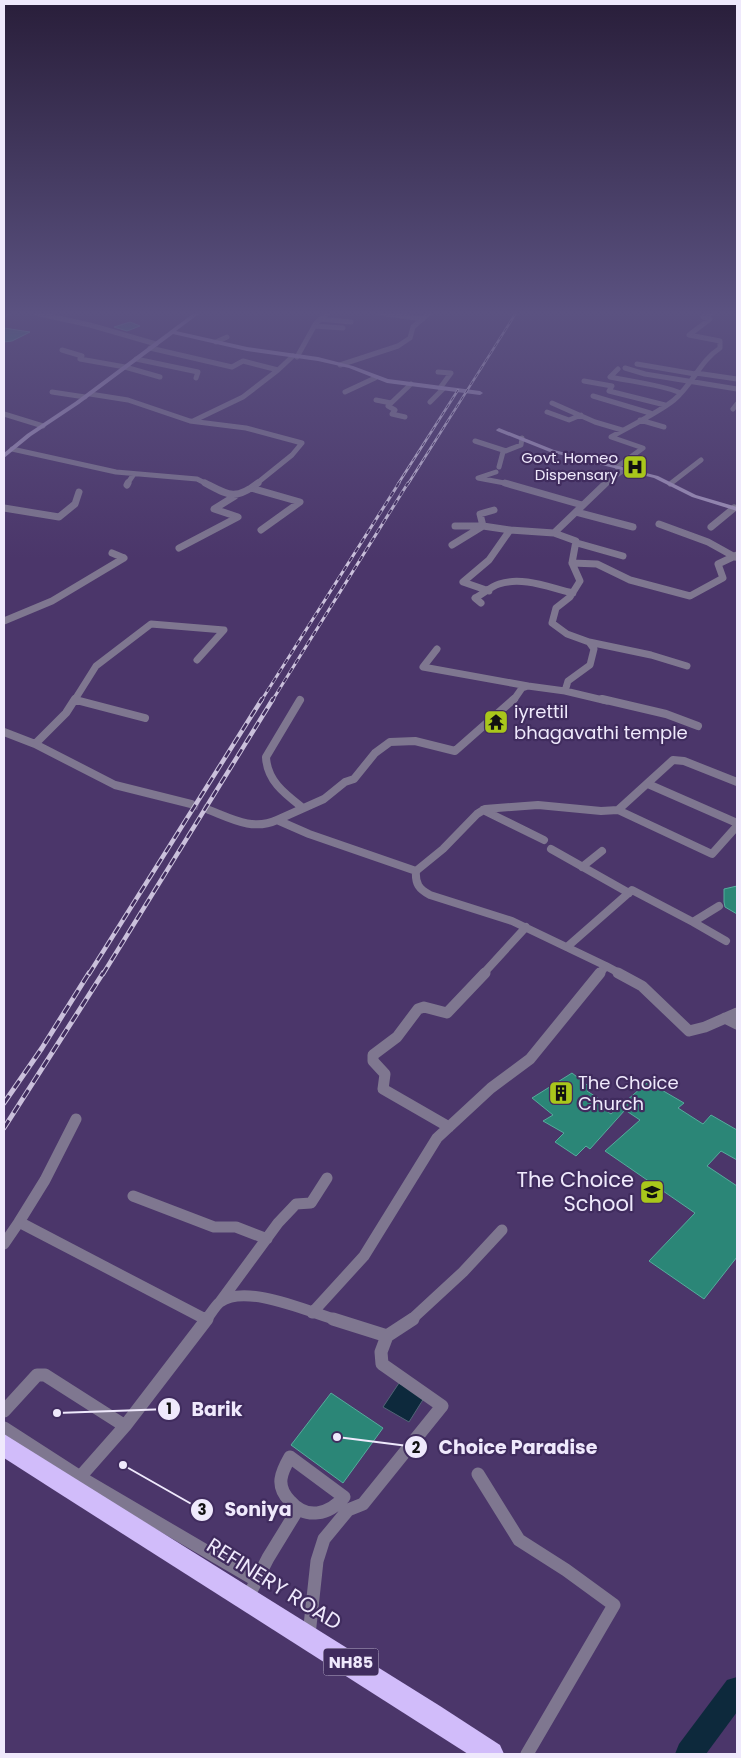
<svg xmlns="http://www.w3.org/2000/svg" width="741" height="1758" font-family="Poppins,sans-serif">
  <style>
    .water { fill: #0d293c; stroke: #516376 }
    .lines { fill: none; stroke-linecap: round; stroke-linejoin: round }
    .river { fill: #0d293c; fill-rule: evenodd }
    .building { fill: #2b8677; stroke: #55ac9c }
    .street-tunnel { stroke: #645180; stroke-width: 8; stroke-dasharray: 8 4.5; stroke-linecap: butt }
    .street-far4 { stroke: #7f7790; stroke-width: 5 }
    .street-far3 { stroke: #7f7790; stroke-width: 7 }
    .street-far2 { stroke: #7f7790; stroke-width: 8 }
    .street-far1 { stroke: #7f7790; stroke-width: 11 }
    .street { stroke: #7f7790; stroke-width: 13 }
    .secondary { fill: #a193bb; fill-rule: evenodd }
    .highway { fill: #d1bcfa; fill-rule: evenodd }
    .rail-far3-casing { stroke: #cac0db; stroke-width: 2.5 }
    .rail-far2-casing { stroke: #cac0db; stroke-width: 3 }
    .rail-far1-casing { stroke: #cac0db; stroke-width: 4.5 }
    .rail-casing { stroke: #cac0db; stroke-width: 5 }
    .rail-far3 { stroke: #402c5e; stroke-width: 1; stroke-dasharray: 4.5; stroke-linecap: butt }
    .rail-far2 { stroke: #402c5e; stroke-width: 2; stroke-dasharray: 5.5; stroke-linecap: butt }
    .rail-far1 { stroke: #402c5e; stroke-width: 2.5; stroke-dasharray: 8; stroke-linecap: butt }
    .rail { stroke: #402c5e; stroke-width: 3; stroke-dasharray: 9; stroke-linecap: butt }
    .labels { text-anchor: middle; stroke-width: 4.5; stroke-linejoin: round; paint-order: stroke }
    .far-poi-label { font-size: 15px; fill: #efe9fc; stroke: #402c5e; text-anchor: end }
    .shield { fill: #402c5e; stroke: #bab0cd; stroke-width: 1 }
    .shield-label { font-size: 16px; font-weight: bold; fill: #efe9fc }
    .poi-label { font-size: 18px; fill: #efe9fc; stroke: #402c5e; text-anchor: start }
    .near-poi-label { font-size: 21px; fill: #efe9fc; stroke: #402c5e; text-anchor: end }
    .near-street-label { font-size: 21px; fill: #efe9fc; stroke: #402c5e }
    .leader { fill: none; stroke: #efe9fc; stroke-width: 2 }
    .callout-dot { fill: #efe9fc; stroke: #402c5e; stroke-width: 2 }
    .mark-label { font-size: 15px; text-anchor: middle; font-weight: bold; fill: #111 }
    .callout-label { font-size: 19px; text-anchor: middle; font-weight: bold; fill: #efe9fc; stroke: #402c5e; stroke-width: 4.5; stroke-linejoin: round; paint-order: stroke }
  </style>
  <rect width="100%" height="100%" fill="#4b366a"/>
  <path class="water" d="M399 1383 424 1398 409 1422 383 1407Z"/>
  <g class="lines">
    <path class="river" d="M737 1677V1712L706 1754H675L679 1744 727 1680Z"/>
  </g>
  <path class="building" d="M130 322 140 326 127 331 114 327Z
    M4 328 30 332 12 341 4 342Z
    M737 886V914L725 907 724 902V889Z
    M572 1073 591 1088 587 1091 604 1102 599 1106 611 1114 648 1082 684 1103 678 1108 703 1124 711 1115 737 1130V1160L721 1151 707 1166 737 1186V1257L704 1299 649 1261 695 1213 605 1151 640 1120 625 1110 590 1149 586 1146 576 1156 555 1142 564 1133 543 1121 553 1115 532 1098Z
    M331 1393 383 1428 343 1483 291 1445Z"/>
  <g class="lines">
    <path class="street-tunnel" d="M191 804 209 810"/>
    <path class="street-far4" d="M35 313 90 325 156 344
      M380 313 423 319
      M4 316 7 313
      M320 319 351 322
      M314 326 343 328
      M216 342 227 337
      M150 348 232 367 243 361 278 370 293 356
      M62 350 82 356 80 359 125 367 160 377
      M297 357 316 323 328 313
      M136 359 198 372 196 378
      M637 364 695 374
      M340 365 398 346 410 338 413 327 429 313
      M625 368 645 374 737 389
      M618 369 610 377C634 382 658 384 681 393
      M438 372 451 373 440 388
      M696 373 737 379
      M584 381 612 386 609 391 665 405
      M52 392 85 397
      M345 392 375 378
      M90 394 128 400 190 421 246 428 302 443 292 455 256 484
      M593 396 650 413
      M376 400 391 403
      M430 402 443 389
      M552 403 595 422 622 430
      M733 409 737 404
      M547 412 569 420 581 415
      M4 414 43 426
      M405 417 392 414 395 410 388 406 411 384
      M640 420 664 427
      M193 421 243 397 278 370
      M475 441 506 451
      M12 449 116 472 197 479 207 484
      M499 467 503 452 521 445 522 438
      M617 467 643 448 611 437C630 426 658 413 674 400 693 384 700 361 720 348V341L689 335 710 319 703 317 712 313
      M496 472 478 478 510 484
      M127 484 134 474
      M605 484 625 469
      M670 484 701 460"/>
    <path class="street-far3" d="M205 483C228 495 235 501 258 483
      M505 483 582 505
      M127 485 128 483
      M251 488 300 502 261 530
      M4 508 59 517 75 504 79 492
      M576 512 633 527
      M659 524 708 542 735 557
      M455 526H483L480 514 494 510
      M711 527 734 508
      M510 530 554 533
      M577 543 623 556
      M452 545 483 526 510 530 489 560 463 582 489 591
      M179 548 238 517 214 509 235 496
      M112 553 124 558
      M572 563 576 541 554 533 606 483
      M481 603 475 598C483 594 490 587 499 584 523 576 550 588 573 593
      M4 621 52 601 124 558
      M589 642 651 655 687 666
      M437 649 423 667 528 686
      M565 691 607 701
      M76 700 78 701
      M74 701 96 666 151 624 224 630 197 660
      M513 701 522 688 528 686 565 691 568 681 590 665 594 649 589 642 567 634 552 623 556 608 570 597 580 581 572 563 597 564 630 580 690 596 723 578 718 564 737 555"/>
    <path class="street-far2" d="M602 699 666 714 698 726
      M76 700 145 718
      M300 700 266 757C267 781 285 794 303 808
      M4 732 35 744 115 785 191 804
      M35 744 66 713 75 699
      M648 784 737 823
      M209 810C232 819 253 831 277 820L309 834 416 871
      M483 810 544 840
      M618 810 712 854 737 826
      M277 820 324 799 345 782 354 779 375 753 390 742 415 741 455 751 514 699
      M551 849 629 893
      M582 867 602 851
      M693 922 726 941
      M567 947 632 890 693 922 719 906
      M606 966 621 974
      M483 974 526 927
      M599 974 606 966 512 921 430 895C419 889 415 884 416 871L443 849 477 814 485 809 538 805 601 811 618 810 673 760 684 761 737 782"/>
    <path class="street-far1" d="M618 973 642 986 689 1031 705 1027 737 1013
      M725 1018 737 1024
      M76 1119 45 1180 19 1222 205 1319
      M449 1127 383 1089 385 1074 373 1061V1055L397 1037 418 1009 424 1007 447 1013 485 973
      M133 1196 214 1227H236L267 1239
      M4 1244 19 1222
      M220 1302 278 1223 296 1204 311 1203 327 1178
      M312 1313 364 1256 437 1138 491 1088 530 1059 600 973
      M206 1320C210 1315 215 1306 220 1302 246 1283 309 1312 337 1320
      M411 1320 463 1272 502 1230"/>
    <path class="street" d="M333 1319 387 1336 413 1319
      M4 1411 37 1375H45L125 1426
      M4 1428 80 1477 257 1581
      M290 1457 344 1497C329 1515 306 1520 290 1501 284 1495 280 1488 281 1479 282 1471 286 1464 290 1457Z
      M478 1474 519 1540 566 1570 614 1605 527 1754
      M80 1477 125 1426 207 1319
      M247 1599 268 1558 298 1509
      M309 1635 317 1561 324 1539 348 1510 363 1504 442 1406 382 1364 381 1352 387 1336"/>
    <path class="secondary" d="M194 313H200L176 331 247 347 318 357 353 366 388 379 480 391 483 393 480 395 387 383 349 368 318 361 247 351 173 334 79 404 31 436 4 458V453L27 434 75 402Z
      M499 428 554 450 658 476 696 495 737 507V511L692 497 654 478 550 452 497 431 496 430Z"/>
    <path class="highway" d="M4 1434 440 1706 500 1745 504 1754H468L57 1492 4 1458Z"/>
    <defs>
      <path id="rail-far3" d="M398 484 458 390
        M408 484 516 313"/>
      <path id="rail-far2" d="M261 701 399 483
        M272 701 408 483"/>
      <path id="rail-far1" d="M89 974 262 699
        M103 974 273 699"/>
      <path id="rail" d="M4 1103 42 1048 89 973
        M4 1128 103 973"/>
    </defs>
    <use href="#rail-far3" class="rail-far3-casing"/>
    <use href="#rail-far2" class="rail-far2-casing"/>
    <use href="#rail-far1" class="rail-far1-casing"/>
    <use href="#rail" class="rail-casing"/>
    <use href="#rail-far3" class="rail-far3"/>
    <use href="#rail-far2" class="rail-far2"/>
    <use href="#rail-far1" class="rail-far1"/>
    <use href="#rail" class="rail"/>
  </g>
  <linearGradient id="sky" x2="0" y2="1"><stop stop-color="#291e3a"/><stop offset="0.56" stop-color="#5b5281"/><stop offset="1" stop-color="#5b5281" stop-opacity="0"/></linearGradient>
  <rect width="741" height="559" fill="url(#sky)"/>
  <defs>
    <symbol id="hospital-square" viewBox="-11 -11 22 22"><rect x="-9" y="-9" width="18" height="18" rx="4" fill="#a9c71b" stroke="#402c5e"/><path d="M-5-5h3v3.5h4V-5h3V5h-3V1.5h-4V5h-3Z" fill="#111"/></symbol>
    <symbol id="temple-square" viewBox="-11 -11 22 22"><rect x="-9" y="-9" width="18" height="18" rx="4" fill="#a9c71b" stroke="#402c5e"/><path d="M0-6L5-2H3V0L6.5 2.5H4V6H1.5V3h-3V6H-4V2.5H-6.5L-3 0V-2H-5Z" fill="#111"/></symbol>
    <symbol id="building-square" viewBox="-11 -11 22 22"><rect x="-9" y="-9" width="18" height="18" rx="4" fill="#a9c71b" stroke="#402c5e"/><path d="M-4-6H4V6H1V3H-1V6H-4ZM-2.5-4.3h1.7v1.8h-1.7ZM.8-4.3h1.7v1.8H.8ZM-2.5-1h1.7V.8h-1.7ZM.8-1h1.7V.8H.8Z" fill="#111"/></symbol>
    <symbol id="school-square" viewBox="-11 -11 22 22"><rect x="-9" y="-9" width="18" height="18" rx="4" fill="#a9c71b" stroke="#402c5e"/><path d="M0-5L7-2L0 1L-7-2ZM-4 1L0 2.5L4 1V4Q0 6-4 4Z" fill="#111"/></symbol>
  </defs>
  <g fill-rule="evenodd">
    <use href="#hospital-square" x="621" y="453" width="28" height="28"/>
    <use href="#temple-square" x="482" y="708" width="28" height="28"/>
    <use href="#building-square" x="547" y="1079" width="28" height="28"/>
    <use href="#school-square" x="638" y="1178" width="28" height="28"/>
  </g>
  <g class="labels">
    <g class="far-poi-label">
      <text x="618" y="463">Govt. Homeo<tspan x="618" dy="17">Dispensary</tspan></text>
    </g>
    <rect class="shield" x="323.5" y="1648.5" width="55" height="27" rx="4"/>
    <g class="shield-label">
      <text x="351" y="1668">NH85</text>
    </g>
    <g class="poi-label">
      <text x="514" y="718">iyrettil<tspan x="514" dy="21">bhagavathi temple</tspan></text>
      <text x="578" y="1089">The Choice<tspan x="578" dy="21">Church</tspan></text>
    </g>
    <g class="near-poi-label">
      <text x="634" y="1187">The Choice<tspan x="634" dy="24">School</tspan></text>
    </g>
    <g class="near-street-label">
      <text transform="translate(274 1584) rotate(32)" y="7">REFINERY ROAD</text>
    </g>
  </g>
  <path class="leader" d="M57 1413L169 1409M337 1437L416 1447M123 1465L202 1510"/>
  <g class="callout-dot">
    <circle cx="57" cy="1413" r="5"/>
    <circle cx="337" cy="1437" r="5"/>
    <circle cx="123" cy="1465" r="5"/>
    <circle cx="169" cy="1409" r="12"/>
    <circle cx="416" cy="1447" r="12"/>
    <circle cx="202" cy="1510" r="12"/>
  </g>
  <g class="mark-label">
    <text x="169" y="1414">1</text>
    <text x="416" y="1453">2</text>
    <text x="202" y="1515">3</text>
  </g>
  <g class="callout-label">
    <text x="217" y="1416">Barik</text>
    <text x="518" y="1454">Choice Paradise</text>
    <text x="258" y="1516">Soniya</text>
  </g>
  <rect width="741" height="1758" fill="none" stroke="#efe9fc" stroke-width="10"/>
</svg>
